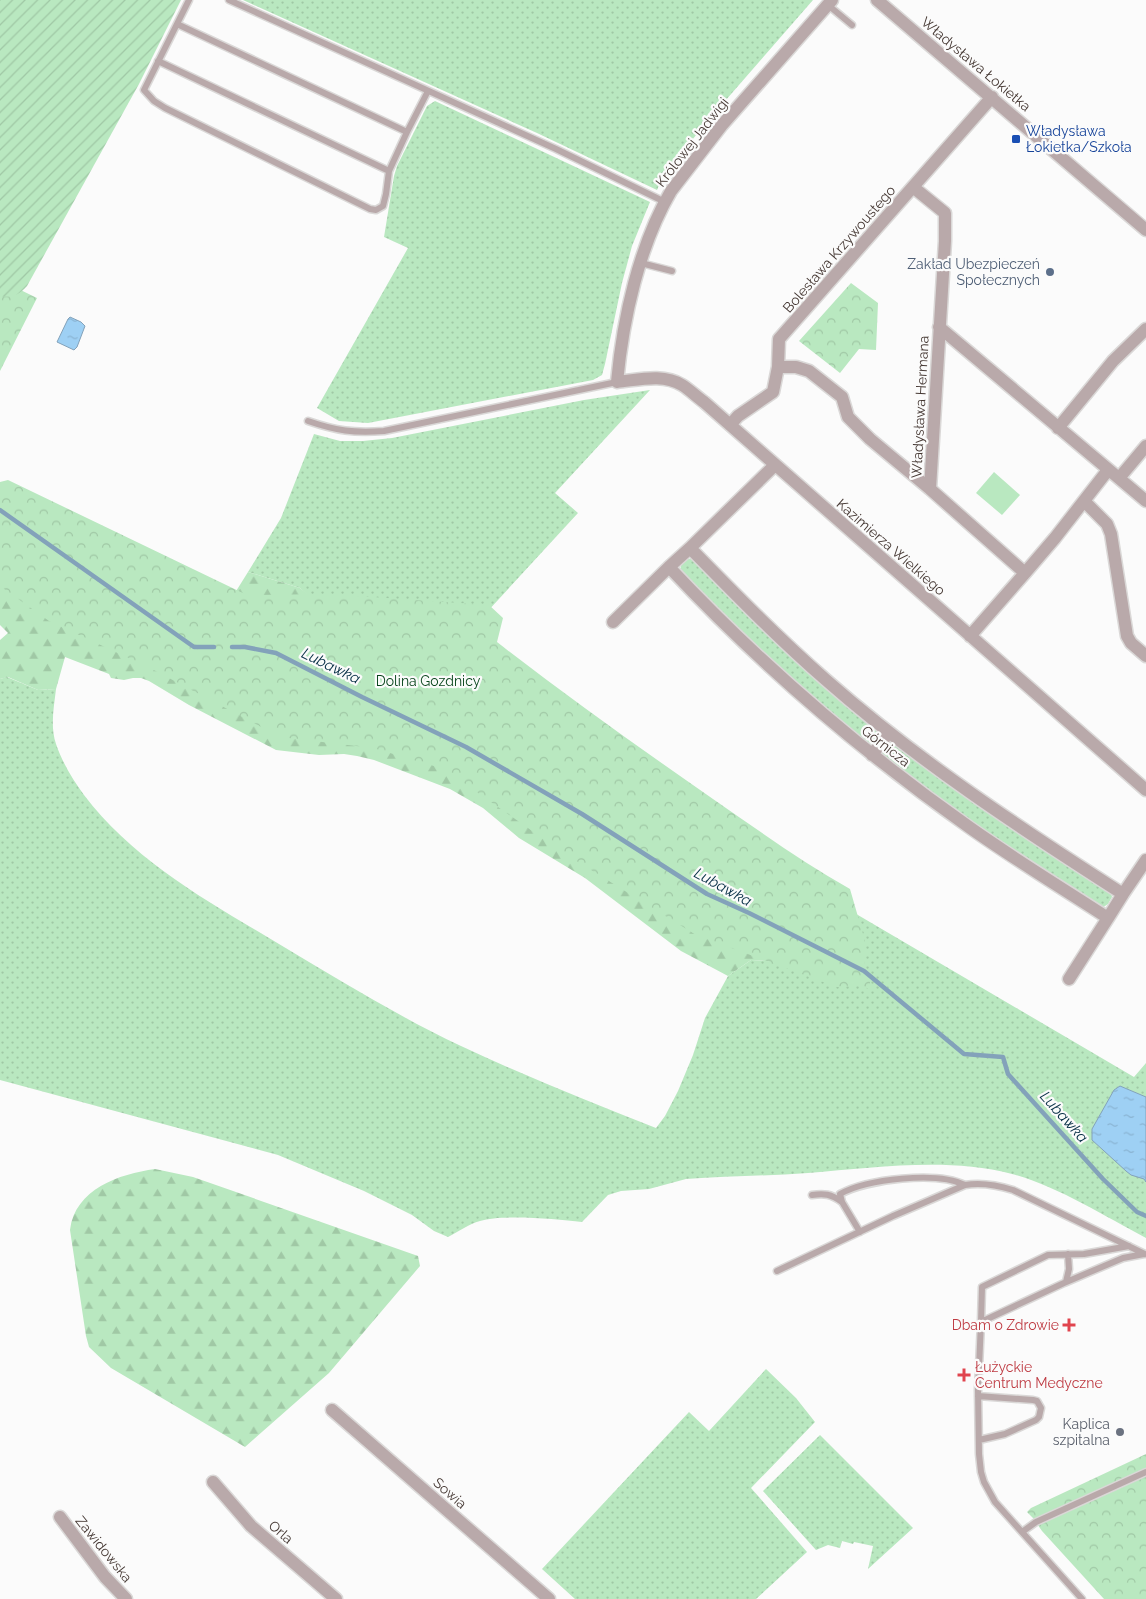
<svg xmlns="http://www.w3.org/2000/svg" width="1146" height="1599" font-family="Raleway,sans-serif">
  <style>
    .grass { fill: url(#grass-dots) }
    .forest { fill: url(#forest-firs) }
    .park { fill: url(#park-crowns) }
    .garden { fill: url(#garden-furrows) }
    .pitch { fill: #b9e8c0 }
    .water { fill: url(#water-ripples); stroke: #83a2ba }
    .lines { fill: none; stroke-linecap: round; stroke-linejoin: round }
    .stream { stroke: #83a2ba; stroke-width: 4.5 }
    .service-casing { stroke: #dad8d7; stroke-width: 9 }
    .minor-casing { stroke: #dad8d7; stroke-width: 15 }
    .service { stroke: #b9a9aa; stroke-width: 6 }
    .minor { stroke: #b9a9aa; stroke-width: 12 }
    .transit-dot { fill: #1a4fb4; stroke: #fbfbfb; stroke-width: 2 }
    .service-dot { fill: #5c6f8a; stroke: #fbfbfb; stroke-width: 2 }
    .health-dot { fill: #e0444e; stroke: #fbfbfb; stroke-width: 2 }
    .worship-dot { fill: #6b7280; stroke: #fbfbfb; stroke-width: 2 }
    .labels { text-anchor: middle; stroke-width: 4.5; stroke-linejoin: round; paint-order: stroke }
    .street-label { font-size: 14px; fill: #443732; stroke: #fbfbfb }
    .transit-label { font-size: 14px; fill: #164399; stroke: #fbfbfb; text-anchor: start }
    .service-label { font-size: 14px; fill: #4e5e75; stroke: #fbfbfb; text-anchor: end }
    .park-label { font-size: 14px; fill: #09451c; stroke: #fbfbfb }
    .health-label { font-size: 14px; fill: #be3a42; stroke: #fbfbfb; text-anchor: end }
    .worship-label { font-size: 14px; fill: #5b616d; stroke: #fbfbfb; text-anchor: end }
    .water-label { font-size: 15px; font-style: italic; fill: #052d44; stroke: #fbfbfb }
  </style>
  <defs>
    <pattern id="grass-dots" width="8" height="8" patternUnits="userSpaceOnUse" patternTransform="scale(1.25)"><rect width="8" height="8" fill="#b9e8c0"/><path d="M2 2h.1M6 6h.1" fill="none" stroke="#a0c8a5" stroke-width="1.8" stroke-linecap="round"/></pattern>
    <pattern id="forest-firs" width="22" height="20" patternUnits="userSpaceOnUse" patternTransform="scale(1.25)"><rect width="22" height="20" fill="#b9e8c0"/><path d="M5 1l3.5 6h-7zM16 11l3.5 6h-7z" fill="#a0c8a5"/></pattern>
    <pattern id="park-crowns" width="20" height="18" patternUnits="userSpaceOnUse" patternTransform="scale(1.25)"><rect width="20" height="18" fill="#b9e8c0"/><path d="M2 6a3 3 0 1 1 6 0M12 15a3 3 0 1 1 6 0" fill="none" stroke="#a0c8a5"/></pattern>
    <pattern id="garden-furrows" width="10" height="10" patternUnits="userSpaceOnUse" patternTransform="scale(1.25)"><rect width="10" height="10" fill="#b9e8c0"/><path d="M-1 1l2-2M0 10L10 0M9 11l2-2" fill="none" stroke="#a0c8a5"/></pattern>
    <pattern id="water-ripples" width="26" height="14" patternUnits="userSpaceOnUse" patternTransform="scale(1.25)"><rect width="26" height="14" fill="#9ed0f4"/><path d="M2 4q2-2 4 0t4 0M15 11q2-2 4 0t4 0" fill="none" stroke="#89b3d2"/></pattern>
  </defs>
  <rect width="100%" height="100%" fill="#fbfbfb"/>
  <path class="grass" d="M243 0H813L705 124 663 176 657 190 537 133Z
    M435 101 650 202 632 246 622 283 605 364 602 375 593 380 368 423 339 421 317 408 408 248 384 237 394 176 397 166 427 106Z
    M650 390 555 493 578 513 474 626 497 772 300 588 248 572 281 518 314 434 340 441H363L392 438 584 400Z
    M688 559H692L878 730 879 736 870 745 864 742 743 635 680 571 681 565Z
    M7 677 38 690 56 689C54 707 50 726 56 744 62 762 73 780 84 795 135 862 209 902 279 944 338 979 399 1017 461 1046 525 1076 590 1102 656 1128L665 1116 678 1091 693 1055 705 1018 728 976 751 960 799 963 846 908 1134 1077 1146 1063V1238C1104 1216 1057 1186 1012 1174 946 1157 875 1168 808 1173 767 1176 727 1176 686 1179L649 1189 621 1191 608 1195 582 1222C555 1219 505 1214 480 1221 469 1224 458 1232 448 1237L434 1231 412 1215 364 1191 278 1155 0 1080V679Z
    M889 741H891L1111 893 1112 897 1108 904 1102 908 978 827 881 754V750Z
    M766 1369 796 1398 815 1422 751 1488 807 1552 756 1599H575L542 1569 689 1412 709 1431Z
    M820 1435 913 1528 868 1569 873 1546 854 1542 853 1544 842 1541 840 1548 828 1545 816 1550 763 1491Z"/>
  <path class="forest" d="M0 482 223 612 248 572 300 588 373 646 799 963 751 960 728 976 681 951 585 878 519 838 483 808 450 789 374 760 357 756 344 754 319 755 276 750 189 705 149 681 141 678H133L124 680 111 678 109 674 65 657 56 689 38 690 8 677 0 679V640L8 633 0 625Z
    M155 1169 193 1177 418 1256 420 1266 329 1373 245 1447 111 1368 89 1347 86 1336 70 1230C75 1189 119 1174 155 1169Z"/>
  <path class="park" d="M0 280 37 298 0 371Z
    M851 283 878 303 876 350 859 349 840 373 799 341Z
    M8 480 247 595 327 594 489 605 503 618 497 642C567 697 640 748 713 799 758 830 802 862 850 889L865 941 864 971 870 977V990L860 984 837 987 696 935 562 852 444 769 373 748 280 737 150 668 49 621 0 586V482Z
    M1146 1454V1599H1104L1042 1531 1033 1518 1027 1512 1031 1508Z"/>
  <path class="garden" d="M0 0H181L139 84 27 286C19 295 12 298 0 296Z"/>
  <path class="pitch" d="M994 472 1020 495 1002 515 976 493Z"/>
  <path class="water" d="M70 317 81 322 85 326 77 347 74 350 57 342 68 319Z
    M1120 1086 1146 1097V1182L1144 1179 1131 1175 1126 1171 1092 1140V1129L1114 1090Z"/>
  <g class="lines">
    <path class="stream" d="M0 510 194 647H214
      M232 647H245L276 653 362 697 466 747 582 814 707 894 749 913 864 971 964 1054 1003 1057 1008 1074 1103 1179 1137 1212 1146 1216"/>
    <defs>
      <path id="service" d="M189 0 144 90 154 101 165 108 370 209 376 210 383 206 386 194 389 171
        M229 0 556 149 665 202
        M828 5 852 25
        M177 24 407 132 428 91
        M158 61 389 171 407 132
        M641 263 672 271
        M308 421C337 431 353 433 384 431L617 382
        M812 1195C824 1193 831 1194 842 1202
        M860 1232 842 1202 840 1194C867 1179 937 1171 965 1185
        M777 1271 893 1216 965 1185C982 1182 997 1185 1013 1190L1145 1254
        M1066 1282 1069 1269 1068 1254
        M981 1322 982 1287 1048 1255 1084 1254 1129 1246
        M978 1396 1033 1400 1037 1401 1041 1408 1039 1417 1036 1420 1005 1434 979 1440
        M1022 1532 1036 1522 1146 1472
        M1082 1599 995 1502 984 1482 981 1472 979 1454 978 1390 981 1322 1064 1283 1123 1258 1144 1254"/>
      <path id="minor" d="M832 0 722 125 671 191C639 246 623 318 617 382 638 380 663 373 682 385 690 390 697 397 704 402L1146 790
        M877 0 1146 230
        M913 187 945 213V241L930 489 1025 573 970 636
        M939 327 1146 501
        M778 367H796L809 371 842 397 848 417 870 439 930 489
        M730 425 738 416 773 392 778 367 779 339 992 97
        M1058 428 1113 361 1146 329
        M1120 477 1146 446
        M1084 501 1107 524 1111 534 1127 636 1131 643 1146 656
        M690 548C734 593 778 638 826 680 918 761 1020 828 1123 894L1108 918C1062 888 1014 859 969 827 861 751 760 664 669 567Z
        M690 548 775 465
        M1025 573 1055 538 1108 470
        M613 622 669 567
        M872 755 889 732
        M1123 894 1146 860
        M1069 979 1108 918
        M332 1410 549 1599
        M213 1482 251 1526 336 1599
        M60 1517 105 1577 126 1599"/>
    </defs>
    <use href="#service" class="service-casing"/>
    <use href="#minor" class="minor-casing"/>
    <use href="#service" class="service"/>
    <use href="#minor" class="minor"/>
  </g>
  <rect class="transit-dot" x="1011" y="134" width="10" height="10" rx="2.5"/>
  <circle class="service-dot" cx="1050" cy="272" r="5"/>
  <g class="health-dot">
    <path d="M1066.5 1317.5h5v5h5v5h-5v5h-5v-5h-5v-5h5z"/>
    <path d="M961.5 1367.5h5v5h5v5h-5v5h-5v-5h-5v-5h5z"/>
  </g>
  <circle class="worship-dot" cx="1120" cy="1432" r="5"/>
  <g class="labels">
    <g class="street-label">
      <text transform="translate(976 64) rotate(40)" y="5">Władysława Łokietka</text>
      <text transform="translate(692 142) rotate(-52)" y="5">Królowej Jadwigi</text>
      <text transform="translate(839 249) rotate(-49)" y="5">Bolesława Krzywoustego</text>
      <text transform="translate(920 407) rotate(-87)" y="5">Władysława Hermana</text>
      <text transform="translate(891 547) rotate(41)" y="5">Kazimierza Wielkiego</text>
      <text transform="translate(886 746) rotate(38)" y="5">Górnicza</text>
      <text transform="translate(450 1493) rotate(41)" y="5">Sowia</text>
      <text transform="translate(281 1532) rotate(41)" y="5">Orla</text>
      <text transform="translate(104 1549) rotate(51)" y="5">Zawidowska</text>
    </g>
    <g class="transit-label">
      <text x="1026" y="136">Władysława<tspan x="1026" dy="16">Łokietka/Szkoła</tspan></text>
    </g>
    <g class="service-label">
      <text x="1040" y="269">Zakład Ubezpieczeń<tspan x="1040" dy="16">Społecznych</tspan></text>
    </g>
    <g class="park-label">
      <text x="428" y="686">Dolina Gozdnicy</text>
    </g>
    <g class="health-label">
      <text x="1059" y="1330">Dbam o Zdrowie</text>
      <text x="975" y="1372" text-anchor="start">Łużyckie<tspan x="975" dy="16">Centrum Medyczne</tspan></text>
    </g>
    <g class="worship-label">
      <text x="1110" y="1429">Kaplica<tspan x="1110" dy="16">szpitalna</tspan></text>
    </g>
    <g class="water-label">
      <text transform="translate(331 666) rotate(26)" y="5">Lubawka</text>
      <text transform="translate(723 887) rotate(29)" y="5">Lubawka</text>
      <text transform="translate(1064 1117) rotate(48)" y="5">Lubawka</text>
    </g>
  </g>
</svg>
